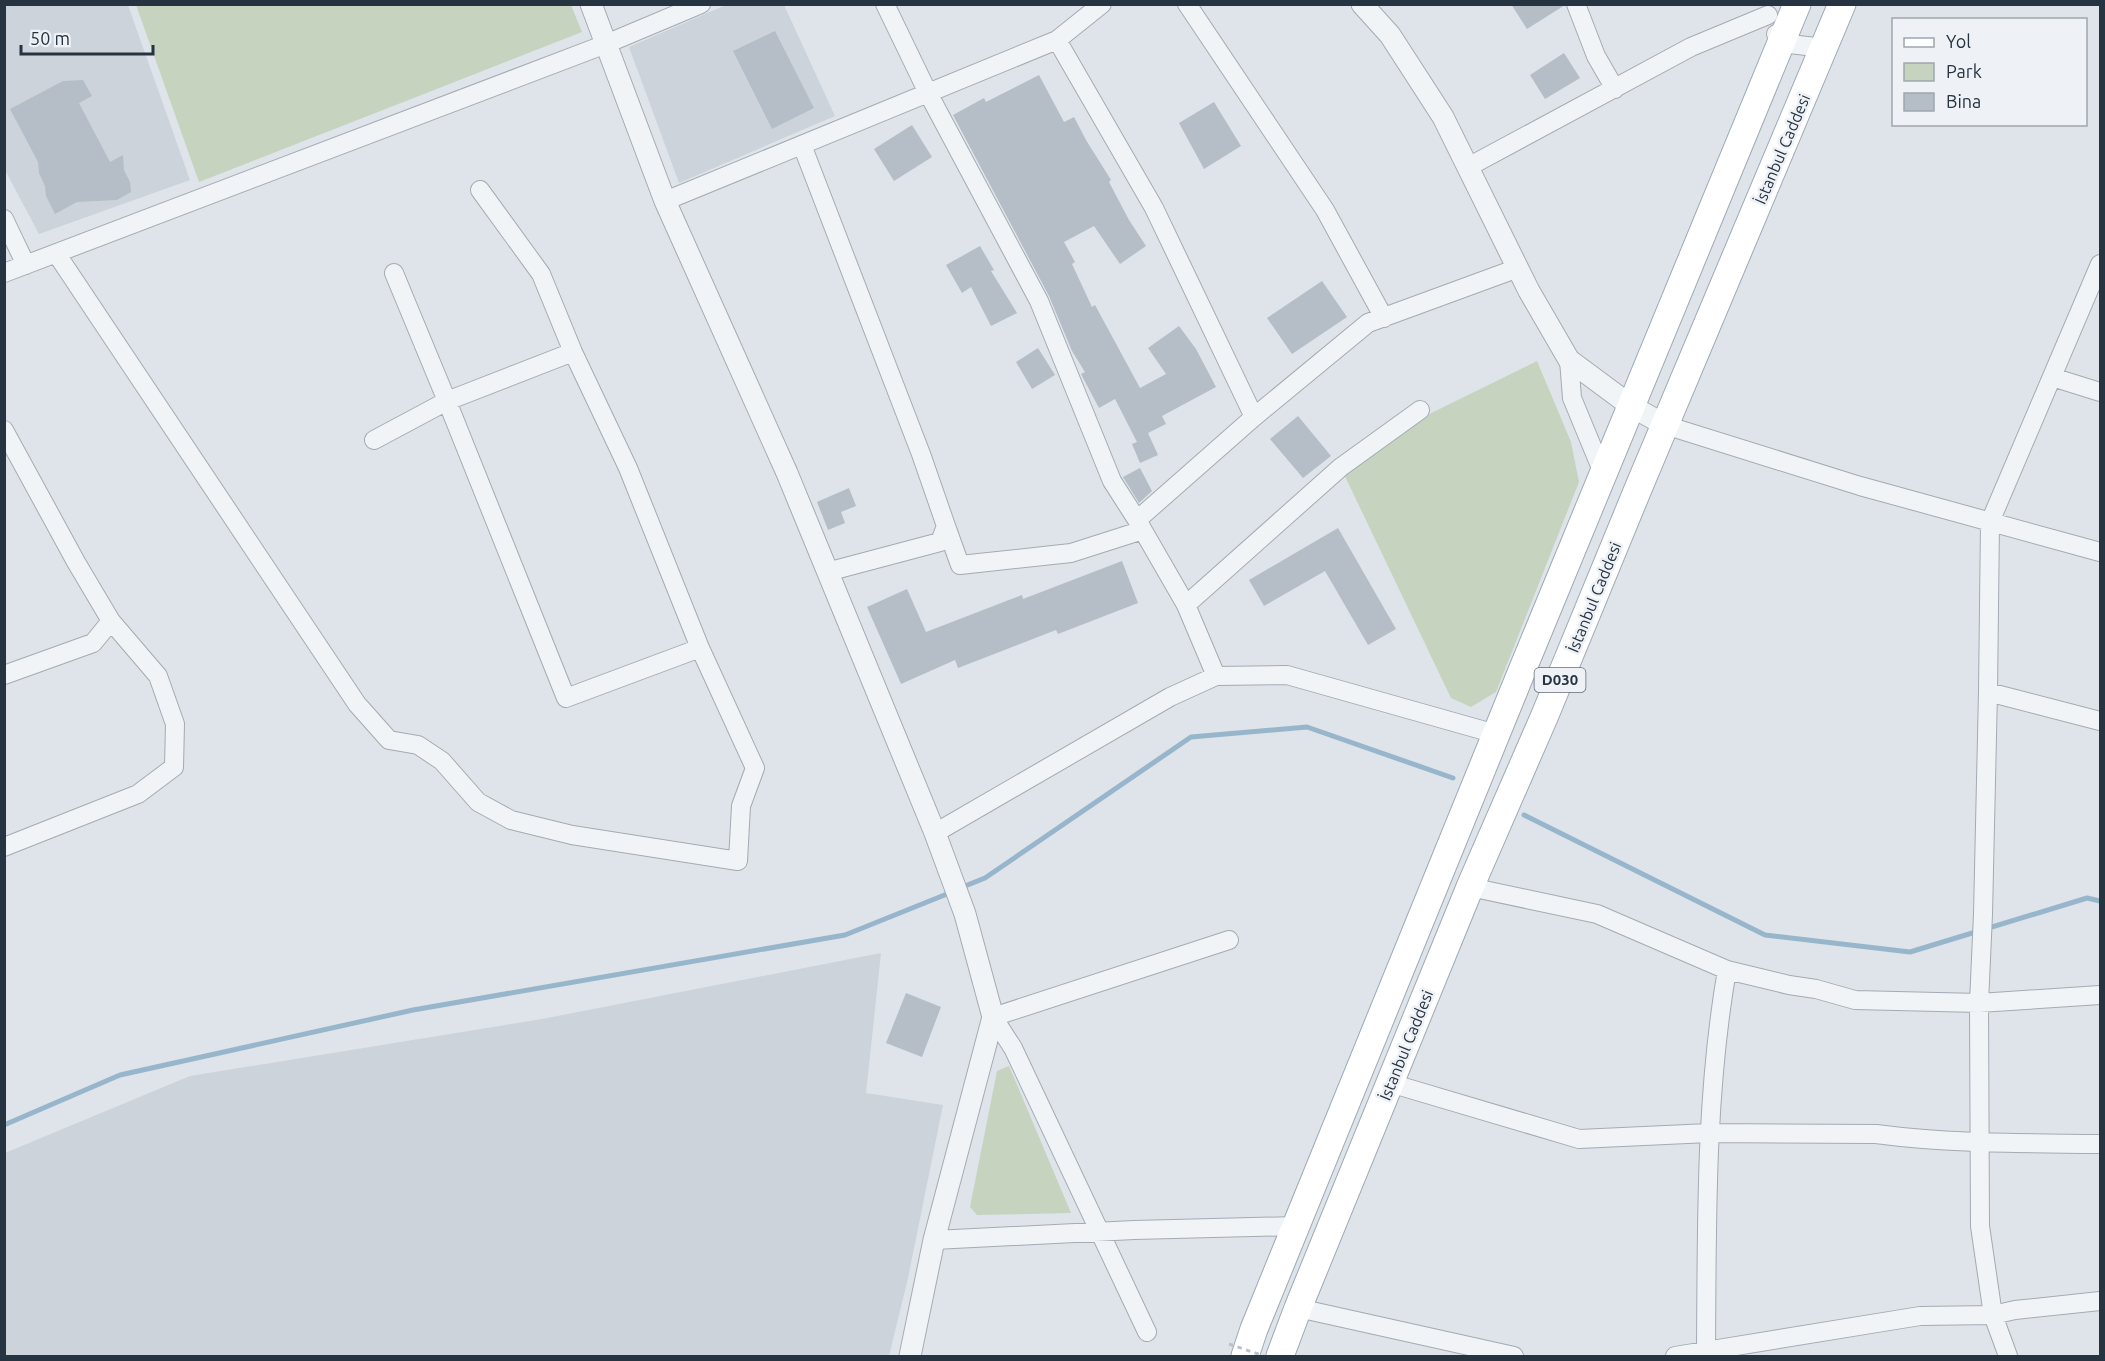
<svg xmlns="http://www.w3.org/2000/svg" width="2105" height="1361" font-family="Ubuntu,sans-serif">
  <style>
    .built { fill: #ccd3db }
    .green { fill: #c6d3bf }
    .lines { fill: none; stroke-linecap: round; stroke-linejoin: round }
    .stream { stroke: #97b6cb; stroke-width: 5 }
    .building { fill: #b5bdc6 }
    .minor-casing { stroke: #a3abb3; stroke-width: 20 }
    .tertiary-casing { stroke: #a3abb3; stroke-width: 23 }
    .primary-casing { stroke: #9da9b5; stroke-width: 29 }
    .minor { stroke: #f1f4f7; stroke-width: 18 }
    .tertiary { stroke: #f1f4f7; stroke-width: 21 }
    .primary { stroke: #fff; stroke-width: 27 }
    .path-bridge { stroke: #bcc2c7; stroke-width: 3; stroke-dasharray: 4.5 4.5; stroke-linecap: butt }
    .labels { text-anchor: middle; stroke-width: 5; stroke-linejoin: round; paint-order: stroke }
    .shield { fill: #eef2f6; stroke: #626c77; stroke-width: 1.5 }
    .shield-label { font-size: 15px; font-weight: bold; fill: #263340 }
    .street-label { font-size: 16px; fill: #263340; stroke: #eef2f6 }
  </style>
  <rect width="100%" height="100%" fill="#dee4e9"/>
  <path class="built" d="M4 5H128L190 180 39 234 5 170Z
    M726 5H784L835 116 679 183 629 47Z
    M881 953 866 1093 943 1105 908 1278 889 1356H5V1153L190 1076 542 1019Z"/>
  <path class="green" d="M136 5H571L582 32 199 182Z
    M1537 361 1571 442 1579 482 1496 692 1471 707 1451 698 1342 470 1411 423Z
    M1009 1066 1071 1213 977 1215 970 1207 997 1071Z"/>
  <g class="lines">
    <path class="stream" d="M1524 815 1765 935 1910 952 2087 898 2100 901
      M960 888 985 878 1191 737 1307 727 1453 778
      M4 1125 120 1075 413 1010 845 935 952 892"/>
  </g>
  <path class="building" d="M1511 4H1565V5L1527 29Z
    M775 31 814 108 772 129 733 51Z
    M1564 53 1580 78 1545 99 1530 75Z
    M1039 75 1064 122 1074 117 1086 140 1111 180 1109 182 1129 220 1146 246 1120 264 1094 226 1064 242 1075 262 1072 264 1092 307 1095 305 1140 388 1166 374 1148 348 1179 326 1196 349 1216 387 1162 416 1166 424 1148 433 1158 455 1140 463 1132 444 1137 442 1115 399 1099 408 1082 376 1081 374 1085 372 1072 351 1049 296 953 115 984 98 986 102Z
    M83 80 92 96 79 103 110 162 123 155 124 170 130 182 131 192 117 200 77 202 55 214 46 196 45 186 39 173 38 162 10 109 63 81Z
    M1214 102 1241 146 1204 169 1179 123Z
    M912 125 932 157 894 181 874 149Z
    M980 246 994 270 991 271 1017 313 991 326 971 287 962 293 946 265Z
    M1322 281 1347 317 1292 354 1267 318Z
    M1038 348 1055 375 1032 389 1016 362Z
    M1298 416 1331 456 1303 478 1270 439Z
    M1140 468 1152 491 1139 503 1123 477Z
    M849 488 856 506 841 512 845 523 828 530 817 502Z
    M1338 528 1396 629 1368 645 1325 571 1264 606 1249 580Z
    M1122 561 1138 603 1058 634 1056 630 958 668 955 660 901 684 867 607 907 589 926 632 1022 595 1023 599Z
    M906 993 941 1007 922 1057 886 1043Z"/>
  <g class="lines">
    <defs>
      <path id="minor" d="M885 4 928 93 1039 301 1112 481 1137 520 1186 605 1216 676
        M1187 4 1325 210 1384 318
        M1576 4 1596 56 1615 89
        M1776 34 1781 43 1824 48
        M1057 40 1154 208 1254 417
        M802 145 921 454 946 526 940 542 827 572
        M1468 167 1691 47 1768 15
        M665 201 1057 40 1102 4
        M4 219 26 265
        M56 253 357 704 389 740 418 745 442 761 478 802 511 820 572 835 738 861 741 806 755 768 700 648 628 468 573 352 541 274 480 190
        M2100 264 1990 522 1988 692 1983 914 1979 1003 2100 995
        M4 273 606 44 701 4
        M394 273 447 401 566 698 700 648
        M1569 360 1572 398 1603 473
        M2052 377 2100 392
        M1665 425 1860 486 2100 552
        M4 430 76 562 111 621 158 676 175 724 174 767 138 794 4 847
        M374 440 447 401 573 352
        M1137 520 1254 417 1368 323 1518 268
        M946 526 960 565 1071 553 1143 530
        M1186 605 1341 467 1420 410
        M4 675 93 643 111 621
        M1988 692 2100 721
        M935 833 1170 697 1216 676 1287 675 1496 734
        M1470 887 1597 914 1727 970C1705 1096 1707 1224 1706 1351
        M1727 970 1789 985 1816 989 1855 1000 1979 1003 1980 1226 1993 1315 2015 1310 2100 1301
        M1390 1083 1579 1139 1709 1133 1876 1134C1951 1144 2026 1143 2100 1144
        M934 1240 1134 1230 1296 1226
        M1298 1308 1514 1356
        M1147 1332 1013 1048 993 1017 1229 940
        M1675 1356 1920 1316 1993 1315 2008 1356"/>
      <path id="tertiary" d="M591 4 665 201 787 473 935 833 965 914 993 1017 934 1240 910 1356
        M1362 4 1390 35 1443 117 1529 291 1569 360 1631 406 1665 425"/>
      <path id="primary" d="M1245 1356 1254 1329 1519 678 1797 4
        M1280 1356 1298 1308 1470 887 1545 715 1638 489 1842 4"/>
    </defs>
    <use href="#minor" class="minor-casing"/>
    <use href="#tertiary" class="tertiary-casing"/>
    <use href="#primary" class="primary-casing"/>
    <use href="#minor" class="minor"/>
    <use href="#tertiary" class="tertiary"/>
    <use href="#primary" class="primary"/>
    <path class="path-bridge" d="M1229 1344 1264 1356"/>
  </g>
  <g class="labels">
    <rect class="shield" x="1534.5" y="668" width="51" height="24" rx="4.5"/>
    <g class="shield-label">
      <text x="1560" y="685">D030</text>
    </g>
    <g class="street-label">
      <text transform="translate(1782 149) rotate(-67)" y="6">İstanbul Caddesi</text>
      <text transform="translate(1594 597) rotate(-68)" y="6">İstanbul Caddesi</text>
      <text transform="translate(1406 1045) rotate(-68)" y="6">İstanbul Caddesi</text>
    </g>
  </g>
  <rect width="2105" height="1361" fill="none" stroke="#263340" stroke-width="12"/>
  <rect x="1892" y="18" width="195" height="108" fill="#eef2f6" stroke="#9ea6ad" stroke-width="1.5"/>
  <rect x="1904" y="38" width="30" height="9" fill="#ffffff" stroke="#9ea6ad" stroke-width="1.5"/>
  <text x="1946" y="48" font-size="18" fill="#263340">Yol</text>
  <rect x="1904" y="63" width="30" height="18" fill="#c6d3bf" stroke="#9ea6ad" stroke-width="1.5"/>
  <text x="1946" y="78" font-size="18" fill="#263340">Park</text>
  <rect x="1904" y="93" width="30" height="18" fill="#b5bdc6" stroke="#9ea6ad" stroke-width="1.5"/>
  <text x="1946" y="108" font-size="18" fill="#263340">Bina</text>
  <path d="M21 45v9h132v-9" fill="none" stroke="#263340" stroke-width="3"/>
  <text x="30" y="45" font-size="18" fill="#263340" stroke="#eef2f6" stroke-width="4.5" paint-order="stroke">50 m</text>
</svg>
